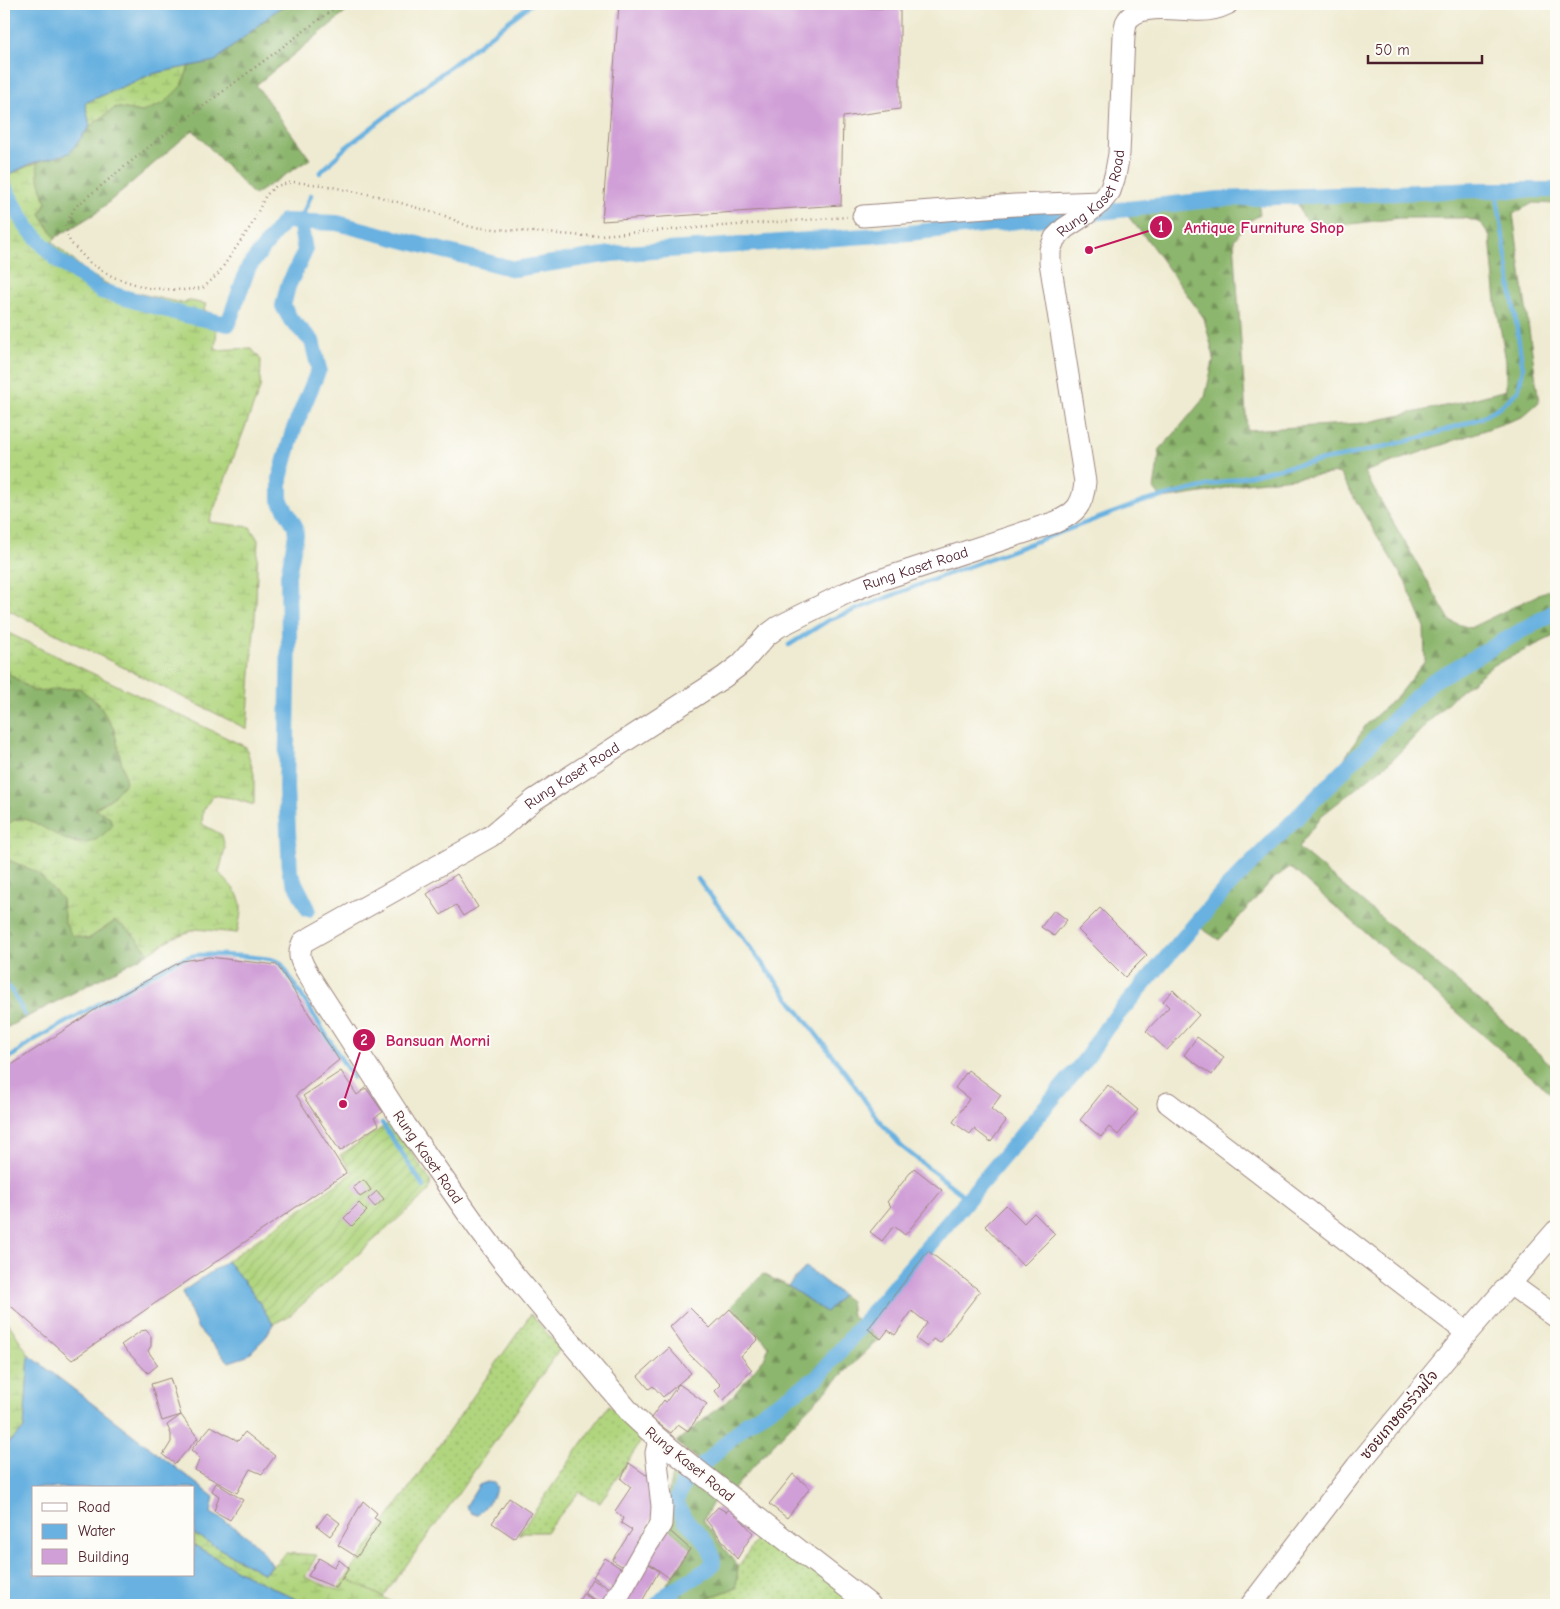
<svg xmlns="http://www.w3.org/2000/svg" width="1560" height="1609" font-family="'Comic Neue','Playpen Sans Thai',sans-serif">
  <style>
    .grass { fill: url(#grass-dots); stroke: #7d7a54 }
    .forest { fill: url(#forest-firs); stroke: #6b6a4c }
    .wetland { fill: url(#wetland-marsh); stroke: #7d7a54 }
    .garden { fill: url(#garden-furrows); stroke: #7d7a54 }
    .water { fill: #68b1e0; stroke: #596886 }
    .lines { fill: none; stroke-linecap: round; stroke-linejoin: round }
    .stream { stroke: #68b1e0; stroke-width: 4.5 }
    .canal { stroke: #68b1e0; stroke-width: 16 }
    .building { fill: #d09fd7 }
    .minor-casing { stroke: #9c857e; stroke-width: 23 }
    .path { stroke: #9c857e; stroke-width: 2.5; stroke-dasharray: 1 4; stroke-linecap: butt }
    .minor { stroke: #fff; stroke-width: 21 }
    .labels { text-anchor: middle; stroke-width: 4; stroke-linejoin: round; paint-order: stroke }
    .street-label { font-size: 15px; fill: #4a1f2b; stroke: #fdfcf7 }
    .leader { fill: none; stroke: #c2185b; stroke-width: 2 }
    .callout-dot { fill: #c2185b; stroke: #fdfcf7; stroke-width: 2 }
    .mark-label { font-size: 15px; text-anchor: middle; font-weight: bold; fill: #fff }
    .callout-label { font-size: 16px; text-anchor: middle; font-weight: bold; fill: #c2185b; stroke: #fdfcf7; stroke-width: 4; stroke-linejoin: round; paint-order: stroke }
  </style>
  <defs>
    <pattern id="grass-dots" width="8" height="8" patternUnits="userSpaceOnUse" patternTransform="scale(1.25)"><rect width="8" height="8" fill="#b0d57e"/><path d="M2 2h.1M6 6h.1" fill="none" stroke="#99b66d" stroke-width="1.8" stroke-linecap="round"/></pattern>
    <pattern id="forest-firs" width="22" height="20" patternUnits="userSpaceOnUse" patternTransform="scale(1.25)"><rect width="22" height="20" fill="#8cb66d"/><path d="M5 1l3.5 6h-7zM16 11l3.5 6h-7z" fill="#74935a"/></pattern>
    <pattern id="wetland-marsh" width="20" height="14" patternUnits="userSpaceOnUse" patternTransform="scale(1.25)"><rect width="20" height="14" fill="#b0d57e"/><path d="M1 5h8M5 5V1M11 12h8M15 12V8" fill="none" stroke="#99b66d"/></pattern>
    <pattern id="garden-furrows" width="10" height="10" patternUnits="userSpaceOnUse" patternTransform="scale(1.25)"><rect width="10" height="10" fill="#b0d57e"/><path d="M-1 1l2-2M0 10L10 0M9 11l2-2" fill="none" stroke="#99b66d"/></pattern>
  </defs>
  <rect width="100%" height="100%" fill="#fdfcf7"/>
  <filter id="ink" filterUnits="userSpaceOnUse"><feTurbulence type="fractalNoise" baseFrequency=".02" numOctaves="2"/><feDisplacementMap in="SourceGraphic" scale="10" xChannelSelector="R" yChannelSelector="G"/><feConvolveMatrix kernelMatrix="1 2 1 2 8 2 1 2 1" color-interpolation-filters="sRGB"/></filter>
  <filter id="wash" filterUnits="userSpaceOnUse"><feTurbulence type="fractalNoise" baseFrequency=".0096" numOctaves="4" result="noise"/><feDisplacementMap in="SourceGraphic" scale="20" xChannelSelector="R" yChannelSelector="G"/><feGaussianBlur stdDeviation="1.12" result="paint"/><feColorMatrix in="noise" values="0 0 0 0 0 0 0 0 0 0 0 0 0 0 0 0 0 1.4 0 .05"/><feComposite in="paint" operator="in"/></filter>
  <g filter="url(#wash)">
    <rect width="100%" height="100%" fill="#efebd2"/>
    <path class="grass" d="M531 1314 560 1349 448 1508 383 1597 346 1578Z
      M609 1405 643 1438 600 1503 579 1492 546 1532H524L518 1535Z
      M762 1532 852 1597 847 1605H698L701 1600 736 1588 738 1567Z"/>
    <path class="forest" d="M284 4H356L256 85 310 159 254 195 193 130 96 213 55 238 40 214 46 203 38 176 37 162 69 153 90 126 116 107 142 112 182 85 189 66 215 61Z
      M1556 183V204L1533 203 1513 214 1539 402 1522 417 1364 472 1451 622 1470 628 1556 586V635L1492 666 1452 698 1392 760 1321 816 1298 848 1479 1000 1556 1069V1098L1290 867 1272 880 1219 940 1201 928 1332 778 1366 725 1398 695 1425 661 1424 625 1406 583 1339 473 1246 483 1208 492 1162 499 1154 489 1160 449 1174 434 1205 397 1214 357 1204 318 1149 242 1118 204 1257 195 1260 215 1247 222 1234 240 1247 430 1364 423 1454 404 1506 390V361L1496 303 1490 236 1481 223 1465 218H1400L1343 225 1311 224 1302 215 1294 193 1466 184Z
      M4 670 33 691 79 688 98 703 114 729 126 782 112 798 95 808 109 816 113 825 101 838 85 844 63 839 28 820 17 819 4 826Z
      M4 858 37 872 62 899 65 923 88 939 115 921 131 932 149 953 4 1029Z
      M763 1274 788 1286 826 1312 842 1295 850 1301 852 1316 879 1339C828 1388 778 1436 733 1490L676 1442 731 1398 765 1357 769 1346 731 1306Z
      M679 1464 716 1497 703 1520 738 1567 736 1588 701 1600 698 1605H666L671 1596 660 1593 692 1549 669 1529 666 1504 673 1469Z"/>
    <path class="wetland" d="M189 66 182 85 164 103 142 112 116 107 90 126 85 103 152 74Z
      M37 162 38 176 46 203 40 214 55 238 52 242 88 273 114 288 181 303 190 301 206 304 204 310 218 317 215 350 251 348 261 360 260 388 209 522 250 527 258 540 256 602 247 729 4 608V177Z
      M4 631 246 747 254 774V805L232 798 213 795 203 811 202 824 222 835 225 848 219 873C242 897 245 899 237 933L196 929 172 938 149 953 131 932 115 921 88 939 72 935 65 923 62 899 37 872 4 858V826C8 824 13 820 18 819 24 818 31 821 37 824 68 841 85 857 113 825L109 816 95 809 112 798 126 782 114 729 98 703 79 688 33 691 4 670Z
      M4 1320 9 1324 29 1355 24 1429 6 1445 4 1444Z
      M194 1534 264 1574 286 1553 317 1555 305 1577 337 1590 346 1578 398 1605H308L240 1572 194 1545Z"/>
    <path class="garden" d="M391 1122 431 1182 429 1191 289 1316 273 1324 253 1293 227 1261 353 1173 340 1155Z"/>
    <path class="water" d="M4 4H284L215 61 152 74 85 103 90 126 69 153 32 163 4 177Z
      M227 1261 253 1293 273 1324 265 1338 247 1356 229 1362 198 1329 182 1292Z
      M806 1267 842 1295 826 1312 788 1286Z
      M29 1355 214 1497 211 1513C237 1528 256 1539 272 1565L264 1574 194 1534V1488H34V1575H194V1545L240 1572 308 1605H4V1444L6 1445 24 1429Z
      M487 1482 494 1483 497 1487C494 1498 485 1507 477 1515L471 1513 466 1506 479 1485Z"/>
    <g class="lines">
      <path class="stream" d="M320 173 345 148 531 4
        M300 221 311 195
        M789 645 827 621 924 583 1142 502 1280 468 1346 456 1427 436 1479 419 1501 406 1518 391 1523 369 1496 190
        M698 879 848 1076 877 1118 902 1147 968 1199
        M4 982 13 993 25 1015
        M4 1062 34 1040 174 962C181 959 189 956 197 955 211 954 273 956 281 963L353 1078
        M382 1123 424 1187"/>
      <path class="canal" d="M4 187 27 227 56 259 101 291 185 315 228 324 248 268 284 221 337 223 514 269 611 254 909 233 1219 199 1481 190H1556
        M300 221 305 251 288 286 283 306 291 320 312 341 319 369 293 431 280 478V500L295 526 296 535 288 575 289 635 286 788 290 873 308 909
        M657 1605 670 1592 705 1571 713 1564C714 1546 696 1532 685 1519 681 1514 679 1507 676 1501L683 1484 747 1423 817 1378 1085 1060 1107 1027 1221 894 1431 682 1556 611"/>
    </g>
    <g id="blocks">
      <path class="building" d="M619 4H728L900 9V109L843 117 841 205 602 221Z
        M457 874 478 907 463 916 456 905 441 915 427 894Z
        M1100 908 1147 955 1125 977 1078 930Z
        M1054 910 1067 920 1054 936 1041 927Z
        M209 957 277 965 339 1060 296 1095 346 1173 72 1360 4 1300V1070L99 1007 182 961Z
        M1173 990 1199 1015 1167 1050 1146 1031 1169 1007 1163 1001Z
        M1197 1037 1224 1057 1212 1075 1184 1055Z
        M968 1070 1001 1095 991 1109 1006 1121 991 1142 974 1129 970 1134 953 1122 969 1099 955 1088Z
        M341 1071 357 1095 366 1088 383 1112 374 1118 379 1125 340 1151 303 1096Z
        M1108 1085 1138 1110 1118 1135 1109 1127 1101 1137 1080 1120Z
        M914 1168 942 1190 905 1235 894 1226 882 1241 870 1232 891 1206 887 1202Z
        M364 1180 371 1190 360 1197 353 1187Z
        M377 1191 384 1199 375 1207 368 1199Z
        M359 1203 367 1211 352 1226 344 1218Z
        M1006 1205 1024 1223 1034 1213 1055 1234 1023 1266 985 1226Z
        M928 1251 980 1291 940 1343 933 1339 927 1347 916 1339 927 1323 912 1311 895 1335 888 1330 881 1339 868 1329Z
        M690 1308 710 1328 730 1309 758 1339 741 1356 752 1370 723 1401 715 1391 721 1385 688 1353 670 1327Z
        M146 1330 151 1336V1346L148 1351 158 1365 148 1373 121 1345 141 1331Z
        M669 1348 691 1373 663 1397 653 1386 649 1389 638 1376Z
        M170 1378 181 1415 162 1421 151 1384Z
        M679 1384 707 1404 688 1431 678 1424 671 1433 651 1418 664 1400 666 1402Z
        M181 1415 198 1438 175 1464 163 1455 171 1442V1434L167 1425Z
        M211 1426 238 1441 245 1432 275 1456 262 1474 250 1469 237 1493 195 1470 200 1458 191 1450Z
        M629 1463 646 1475 654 1470 655 1510 630 1571 612 1560 632 1530 621 1523 623 1518 615 1511 631 1487 621 1479Z
        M793 1474 810 1488 787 1518 769 1504Z
        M216 1483 243 1500 230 1520 214 1511 219 1496 212 1491Z
        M509 1498 531 1513 514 1538 492 1523Z
        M363 1501 377 1513 374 1518 380 1522 357 1557 338 1545Z
        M718 1507 726 1512 731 1508 753 1533 737 1559 706 1520Z
        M327 1513 340 1523 330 1536 317 1526Z
        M663 1525 690 1549 669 1578 642 1558Z
        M319 1558 334 1567 339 1560 349 1568 336 1588 308 1576Z
        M605 1558 628 1573 616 1592 593 1577Z
        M643 1560 659 1571 640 1605H616Z
        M592 1579 616 1594 604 1605 584 1593Z
        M583 1594 602 1605H576Z"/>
    </g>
  </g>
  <g filter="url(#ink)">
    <use href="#blocks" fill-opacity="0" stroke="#9c857e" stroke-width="1"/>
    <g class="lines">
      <defs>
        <g id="minor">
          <path d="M863 216 1015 205 1101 202"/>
          <path d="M1168 1103 1467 1333"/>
          <path d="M1510 1284 1556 1317"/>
          <path d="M613 1605 647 1545 661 1524 662 1506 656 1453 659 1440"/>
          <path id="s1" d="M870 1605C822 1568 774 1531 726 1493 695 1468 662 1444 633 1416L505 1264 478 1228 406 1126 309 976C302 963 296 956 303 942L491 836 534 800 724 677 741 664 766 636 778 627 846 593 868 584 1056 522C1076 513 1083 505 1085 482L1050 262V250L1055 238 1065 228 1085 215 1101 202 1110 191 1115 176 1119 154 1124 35C1125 32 1125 27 1126 23 1135 2 1175 10 1193 10 1204 11 1217 9 1227 4"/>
          <path d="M1251 1605 1357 1466 1467 1333 1556 1231"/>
        </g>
      </defs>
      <use href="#minor" class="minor-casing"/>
      <path class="path" d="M340 4 150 146 75 207 65 226 70 242 90 263 113 277 147 288 183 290 203 288 218 274 251 226 266 195 276 186 293 182 322 185 377 196 445 216 470 227 585 236 847 217"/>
      <use href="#minor" class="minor"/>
    </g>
  </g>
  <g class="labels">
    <g class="street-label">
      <text dy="5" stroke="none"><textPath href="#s1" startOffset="2118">Rung Kaset Road</textPath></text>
      <text dy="5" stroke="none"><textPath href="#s1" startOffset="1609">Rung Kaset Road</textPath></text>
      <text dy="5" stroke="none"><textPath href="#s1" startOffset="1204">Rung Kaset Road</textPath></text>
      <text transform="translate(428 1157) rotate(55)" y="5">Rung Kaset Road</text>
      <text transform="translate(1399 1415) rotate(-50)" y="5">ซอยเกษตรร่วมใจ</text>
      <text transform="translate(690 1464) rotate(39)" y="5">Rung Kaset Road</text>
    </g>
  </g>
  <path class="leader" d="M1089 250L1161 227M343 1104L364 1040"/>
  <g class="callout-dot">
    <circle cx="1089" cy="250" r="5"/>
    <circle cx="343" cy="1104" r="5"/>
    <circle cx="1161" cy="227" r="12"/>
    <circle cx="364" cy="1040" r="12"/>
  </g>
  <g class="mark-label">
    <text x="1161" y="232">1</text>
    <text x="364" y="1045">2</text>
  </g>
  <g class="callout-label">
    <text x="1264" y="233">Antique Furniture Shop</text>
    <text x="438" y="1046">Bansuan Morni</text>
  </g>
  <rect width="1560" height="1609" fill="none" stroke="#fdfcf7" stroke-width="20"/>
  <rect x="32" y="1486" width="162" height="90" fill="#fdfcf7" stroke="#b5a4a5"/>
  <rect x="42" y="1503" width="25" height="8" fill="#ffffff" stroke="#b5a4a5"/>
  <text x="78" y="1512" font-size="15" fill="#4a1f2b">Road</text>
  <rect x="42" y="1524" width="25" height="15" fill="#68b1e0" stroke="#b5a4a5"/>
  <text x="78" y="1536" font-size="15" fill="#4a1f2b">Water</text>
  <rect x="42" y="1549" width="25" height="15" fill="#d09fd7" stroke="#b5a4a5"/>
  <text x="78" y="1562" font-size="15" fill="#4a1f2b">Building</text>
  <path d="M1368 55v8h114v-8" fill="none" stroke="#4a1f2b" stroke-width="2.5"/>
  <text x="1375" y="55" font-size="15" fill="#4a1f2b" stroke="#fdfcf7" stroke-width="4" paint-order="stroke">50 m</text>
</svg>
